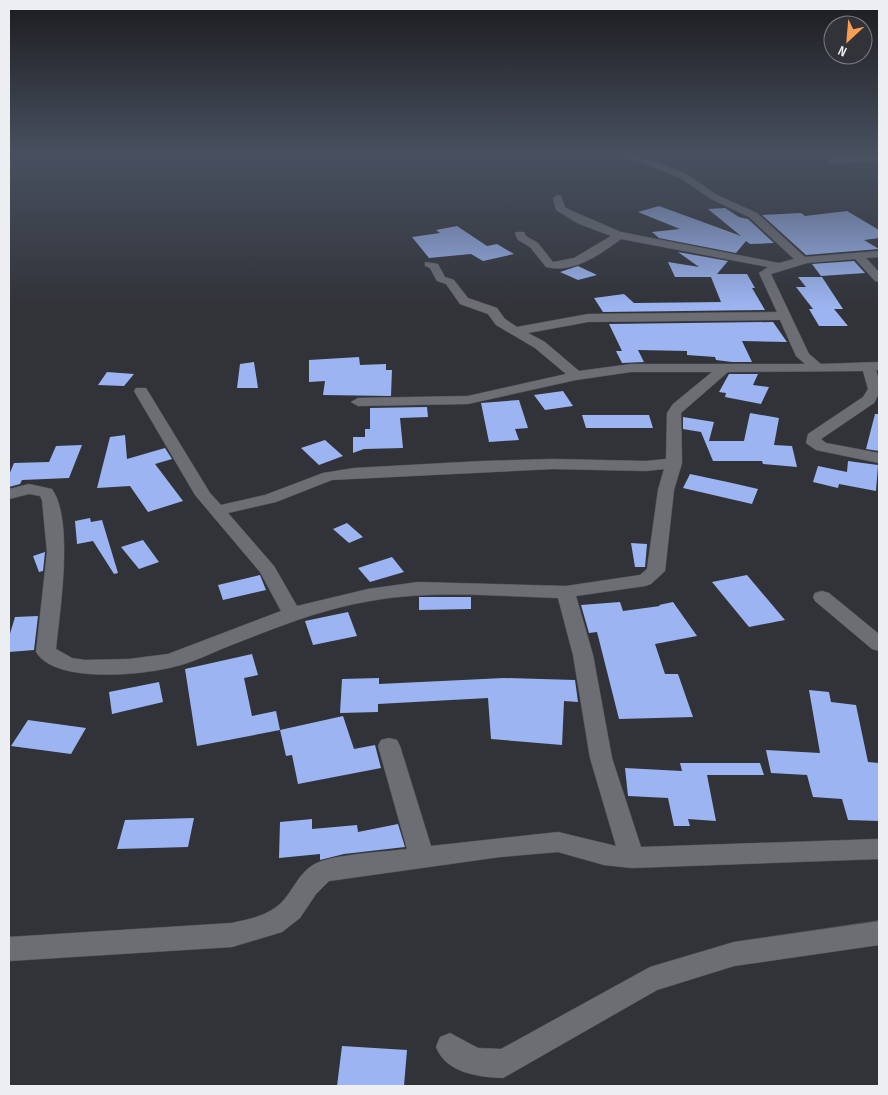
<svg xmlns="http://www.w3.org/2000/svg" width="888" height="1095" font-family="'Sofia Sans Condensed',sans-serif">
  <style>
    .building { fill: #9cb4f1 }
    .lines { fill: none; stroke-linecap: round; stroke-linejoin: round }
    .minor-casing { stroke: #505256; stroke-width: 1 }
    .minor { fill: #6c6e74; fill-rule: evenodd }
  </style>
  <rect width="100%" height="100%" fill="#313339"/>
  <path class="building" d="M659 206 741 236 708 209 725 208 739 217 748 219 774 243 750 244 746 241 736 253 659 238 652 232 680 229 638 212Z
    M847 211 879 230V238L864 240 879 249 806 255 762 215 801 213 805 216Z
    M457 226 487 246 497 244 514 254 483 261 471 254 429 258 412 237 440 233 436 230Z
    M678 252 728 261 717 274H747L755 288H752L765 310 603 312 594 298 624 294 634 303 721 302 711 277H675L668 262 699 267Z
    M854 261 865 273 821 276 812 264Z
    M578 266 597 275 578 280 560 272Z
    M798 277H822L843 309H834L848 326H819L809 309H813L796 287H806Z
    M773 322 787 342 742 341 752 362H732L716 360 715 357 687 355V351L638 350 644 362 622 363 616 351H622L609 324Z
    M359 357 360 365 386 364V370H392L391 396 323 395 325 381 309 382V360Z
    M254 362 258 388H237L240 364Z
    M107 372 134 374 124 386 98 385Z
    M729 374H758L753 385 769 387 761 404 725 397 726 393 719 392Z
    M563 391 573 406 545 410 534 395Z
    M519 400 528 428 515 429 519 440 489 442 481 403Z
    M427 407 428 417 400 418 403 448 364 449 353 453V437H365V429H370V408Z
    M750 413 779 418 774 445 792 446 797 467 763 464 762 461H713L701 432 683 429V417L714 422 709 441H744Z
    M875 414H879V451L866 449Z
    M582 415H649L653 428H586Z
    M125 435 127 459 165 448 172 459 155 464 183 501 148 512 130 486 97 488 110 437Z
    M325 440 343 456 319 465 301 448Z
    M82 445 69 478 22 480 20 484 9 487V475L14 463 49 462 56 446Z
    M848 461 878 465 876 491 839 484 838 488 813 482 818 466 847 472Z
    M690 474 732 483 758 489 752 504 683 488Z
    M90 518 91 522 102 520 118 573 114 574 93 541 77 544 75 521Z
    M347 523 363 537 349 543 333 529Z
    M143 540 159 562 139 569 121 547Z
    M631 543 647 544 645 567H635Z
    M45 552 43 571 39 572 33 556Z
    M392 557 404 572 370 582 358 568Z
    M260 575 266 590 223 600 218 585Z
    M747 575 785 620 749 627 712 582Z
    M419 597H471V609L419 610Z
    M620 602 623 611 660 606 659 605 673 602 697 636 655 644 665 674H678L693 717 619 719 597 632 589 633 581 605Z
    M348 612 357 636 313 645 305 621Z
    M38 616 34 650 9 652V637L15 617Z
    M252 654 258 675 244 678 252 716 276 711 280 730 197 746 185 669Z
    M379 678V684L504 678 575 680 578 702 564 701 562 745 491 739 488 698 378 704V712L340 713 342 679Z
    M159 682 163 702 112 714 109 692Z
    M809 690 829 692 831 702 856 705 868 762 879 763V821L848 820 842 799 813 797 807 775 771 773 766 750 820 753Z
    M343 716 354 749 375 745 381 768 298 784 292 755 286 756 280 730Z
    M28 720 86 728 71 754 11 746Z
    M680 763H760L764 775H707L716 821 688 819 690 826H674L668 798 628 796 625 768 682 771Z
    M194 818 188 847 117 849 125 820Z
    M312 819V829L357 825 358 832 398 824 405 847 344 854 320 860V854L279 858 280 822Z
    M342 1046 407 1050 404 1086H337Z"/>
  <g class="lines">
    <defs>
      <path id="minor" d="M611 153H626L657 162 688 175 717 195 757 213 805 257 879 251V257L866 258 879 272V282L875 281 855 259 807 263 771 274 809 354 821 364 879 362V370H876C880 382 881 392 874 403L821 439 826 443 879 453V463L816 450 806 443 808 434 863 397 868 389 863 371 728 372 681 413 682 463 674 490 665 571 651 584 645 586 576 596 593 655 612 758 641 847 879 839V859L632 868 604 865 558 852 500 857 329 881 316 894 300 918 282 932 232 947 9 961V937L232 923C250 919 267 916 281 903 293 891 298 874 313 865 330 854 385 852 407 849L378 746 381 740 389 738 397 740 400 746 431 846 558 832 616 846 590 758 573 655 558 598C495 596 432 590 370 601 321 609 275 628 229 646 211 653 192 663 173 667 142 675 55 684 36 652L47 552 42 500 40 496 29 494 9 499V489L29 484 52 489C74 520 60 610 56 649L72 658 85 660 129 659 168 654 281 611 260 572 195 495 134 391 136 388H146L210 493 221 505 265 495 323 473 354 468 483 461 553 459 646 461 666 459 667 413 673 404 712 372H631L576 380 468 404 358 406 351 402 358 398 468 396 566 374 535 348 496 325 488 314 460 304 446 284 437 281 430 268 425 266V262L438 264 445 277 454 280 468 298 497 308 505 319 517 327 588 314 777 312 759 273 768 267 621 239C601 254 573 274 546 267L530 247 518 240 515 234 516 232H524L526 236 538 243 553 262 574 258 611 236 577 223 556 210 553 198 558 195 561 196 565 207 570 210 621 232 779 263 794 259 749 217 711 199 682 179 651 166ZM780 320 796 356 805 364H631L579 371 545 342 528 333 588 322ZM553 469 646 471 664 469 658 490 647 569 640 575 566 586 418 582 368 589 297 606 274 566 228 513 276 502 332 480Z
        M879 155V161L831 163 827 160 831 157Z
        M822 591 829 593 879 634V651L872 649 815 601 813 597 815 593Z
        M879 921V945L734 966 657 990 503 1078C478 1077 446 1073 436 1047L440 1037 450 1033 478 1048 501 1049 650 967 734 942Z"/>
    </defs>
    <use href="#minor" class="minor-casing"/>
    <use href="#minor" class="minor"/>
  </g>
  <linearGradient id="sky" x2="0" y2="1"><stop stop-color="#1b1c1f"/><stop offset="0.5" stop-color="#48505f"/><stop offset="1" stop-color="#48505f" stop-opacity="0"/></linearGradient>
  <rect width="888" height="307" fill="url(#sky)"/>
  <rect width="888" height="1095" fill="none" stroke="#eceef1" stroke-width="20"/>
  <g transform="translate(848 40) rotate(206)"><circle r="24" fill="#313339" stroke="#7c7e83"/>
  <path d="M0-4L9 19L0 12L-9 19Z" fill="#fb9e51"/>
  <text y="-8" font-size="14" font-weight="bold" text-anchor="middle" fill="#eceef1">N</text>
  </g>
</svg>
